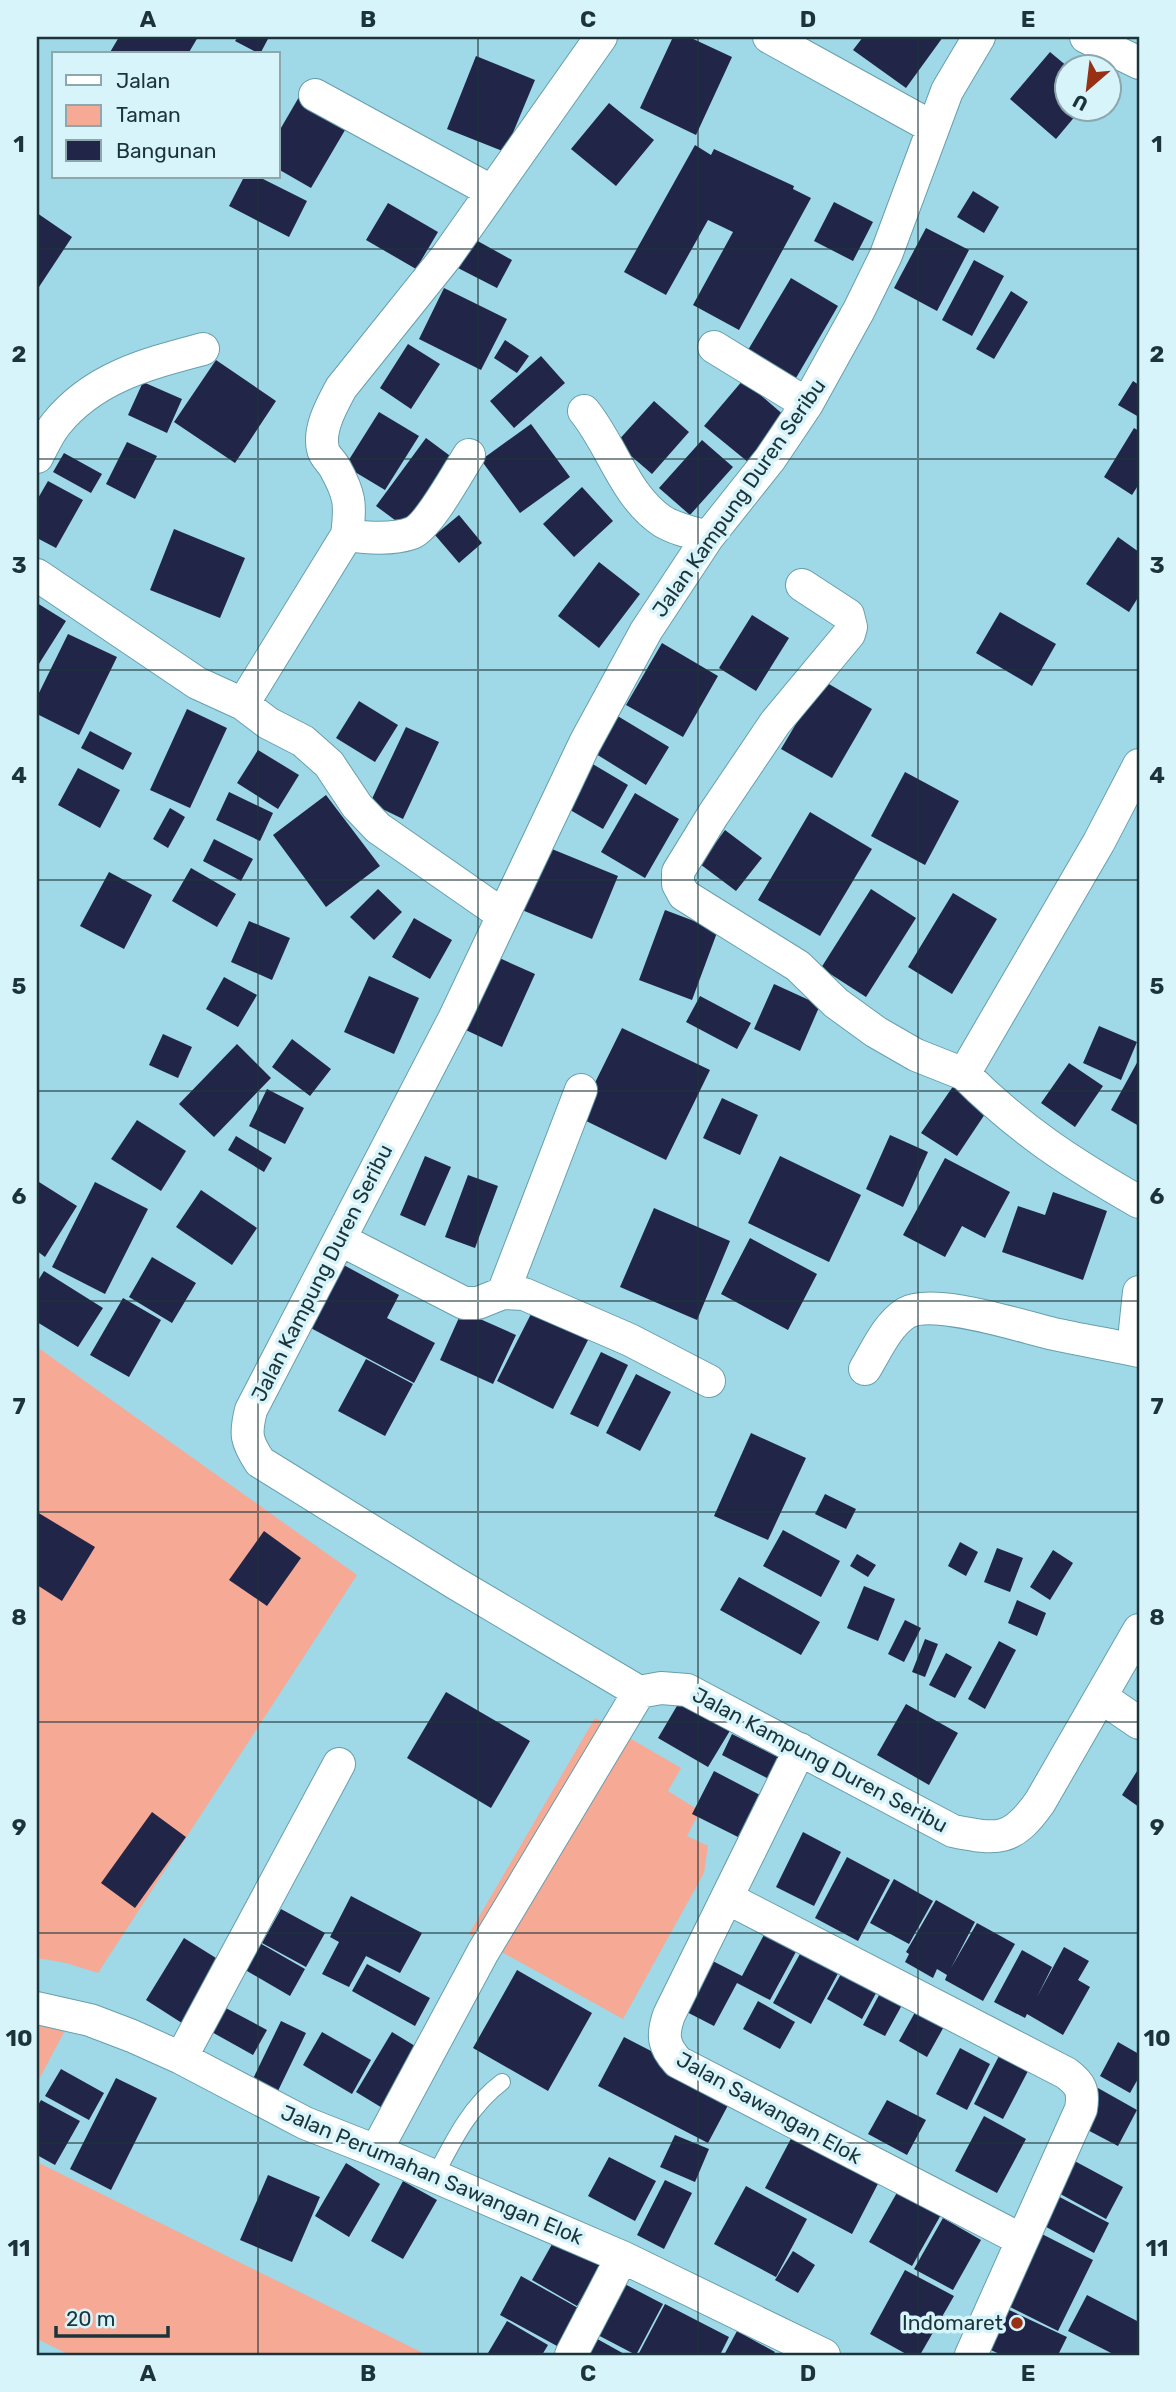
<svg xmlns="http://www.w3.org/2000/svg" width="1176" height="2392" font-family="Rubik,sans-serif">
  <style>
    .green { fill: #f6a995 }
    .building { fill: #212648 }
    .lines { fill: none; stroke-linecap: round; stroke-linejoin: round }
    .service-casing { stroke: #679fad; stroke-width: 18 }
    .minor-casing { stroke: #679fad; stroke-width: 34 }
    .service { stroke: #fff; stroke-width: 16 }
    .minor { stroke: #fff; stroke-width: 32 }
    .grid { fill: none; stroke: #1c3439; stroke-width: 2; stroke-opacity: 0.55 }
    .poi-dot { fill: #983014; stroke: #d8f4fb; stroke-width: 2.5 }
    .labels { text-anchor: middle; stroke-width: 7; stroke-linejoin: round; paint-order: stroke }
    .street-label { font-size: 21px; fill: #1c3439; stroke: #d8f4fb }
    .poi-label { font-size: 21px; fill: #1c3439; stroke: #d8f4fb; text-anchor: end }
    .neatline { fill: none; stroke: #1c3439; stroke-width: 2.5 }
    .grid-label { font-size: 23px; text-anchor: middle; font-weight: bold; fill: #1c3439 }
  </style>
  <rect width="100%" height="100%" fill="#9fd8e7"/>
  <path class="green" d="M37 1347 357 1575 98 1973 66 1963 37 1958Z
    M595 1718 681 1768 668 1791 700 1811 687 1836 708 1846 704 1873 623 2019 469 1934Z
    M38 1991 77 2008 37 2083V1992Z
    M37 2162 427 2355H70L37 2339Z"/>
  <path class="building" d="M119 37H198L188 54H109Z
    M238 37H269L260 54 235 41Z
    M673 37H689L732 57 696 135 640 108Z
    M863 37H943L906 88 853 50Z
    M1050 52 1068 67V108H1082L1056 139 1010 99Z
    M476 56 535 80 505 152 447 129Z
    M299 97 348 125 311 188 278 169V133Z
    M609 103 654 140 616 186 571 149Z
    M695 145 711 155 714 149 794 186 793 189 811 198 739 330 693 305 733 232 708 220 666 295 624 272Z
    M244 177H259L307 201 289 237 229 206Z
    M973 191 999 207 984 233 957 217Z
    M834 202 873 222 853 261 814 241Z
    M388 203 438 232 416 269 366 240Z
    M37 213 72 237 37 290Z
    M926 228 969 250 937 311 894 288Z
    M474 239 512 260 497 288 458 268Z
    M974 260 1004 276 972 336 942 320Z
    M791 278 838 306 796 378 748 350Z
    M444 288 507 319 481 370 419 339Z
    M1011 291 1028 302 994 359 976 349Z
    M505 340 529 356 517 373 494 358Z
    M408 344 440 364 411 409 380 388Z
    M541 356 565 383 514 428 490 401Z
    M216 360 276 401 235 463 174 422Z
    M743 380 786 417 748 462 704 426Z
    M1133 381 1139 385V417L1118 405Z
    M143 382 182 399 167 433 128 415Z
    M654 401 689 432 652 474 616 443Z
    M379 412 419 436 385 490 345 466Z
    M531 424 570 477 520 513 481 460Z
    M1134 428 1139 431V484L1132 495 1104 477Z
    M426 438 457 461 407 529 376 506Z
    M702 440 733 467 690 515 659 488Z
    M127 442 157 456 135 499 106 484Z
    M64 453 102 474 91 493 53 472Z
    M48 481 83 500 56 548 37 538V500Z
    M582 487 613 521 574 557 543 524Z
    M459 515 482 543 459 563 435 535Z
    M174 529 245 558 220 618 150 590Z
    M1118 537 1139 552V596L1129 612 1086 584Z
    M599 562 640 594 599 648 558 616Z
    M37 603 66 621 37 667Z
    M1000 612 1056 644 1032 686 976 653Z
    M752 615 789 638 756 691 719 668Z
    M68 634 117 657 79 735 37 714V697Z
    M662 643 718 676 683 737 626 705Z
    M822 680 872 709 832 778 781 749Z
    M359 701 398 725 375 762 336 738Z
    M187 709 227 728 190 808 150 790Z
    M611 712 669 747 646 785 588 749Z
    M406 727 439 742 403 819 370 803Z
    M90 731 132 753 123 770 81 748Z
    M258 750 299 775 278 809 237 783Z
    M591 763 628 785 603 829 565 807Z
    M78 768 120 790 100 828 58 805Z
    M905 772 959 801 925 865 871 836Z
    M229 792 273 813 260 841 216 820Z
    M635 793 679 819 645 878 601 852Z
    M326 795 380 866 326 907 273 835Z
    M170 808 185 817 168 848 153 839Z
    M810 812 872 849 820 936 758 900Z
    M725 830 762 858 736 891 700 864Z
    M214 839 253 859 241 881 203 861Z
    M547 847 618 876 592 939 522 910Z
    M191 868 236 894 217 927 172 901Z
    M109 872 152 895 124 949 80 926Z
    M378 889 402 912 374 940 350 917Z
    M871 889 916 918 866 997 821 968Z
    M953 893 997 919 952 994 908 967Z
    M665 910 718 930 692 1000 639 980Z
    M414 918 452 940 430 979 392 957Z
    M249 921 290 938 272 980 231 962Z
    M486 952 535 974 502 1047 453 1024Z
    M369 976 419 998 394 1054 344 1032Z
    M224 977 257 995 238 1027 206 1009Z
    M774 984 820 1005 800 1051 754 1029Z
    M700 996 751 1023 737 1049 686 1022Z
    M1099 1026 1137 1042 1121 1080 1083 1063Z
    M622 1028 710 1070 666 1160 578 1117Z
    M163 1034 192 1047 178 1078 149 1065Z
    M292 1039 331 1069 310 1096 272 1067Z
    M237 1044 271 1078 214 1137 179 1104Z
    M1139 1059V1126L1111 1110Z
    M1069 1063 1103 1086 1075 1127 1041 1103Z
    M956 1082 991 1105 957 1156 921 1133Z
    M267 1089 304 1108 285 1144 249 1126Z
    M722 1098 758 1115 740 1155 703 1138Z
    M137 1120 186 1151 161 1191 111 1159Z
    M890 1135 928 1152 903 1207 866 1189Z
    M236 1136 272 1158 264 1172 228 1150Z
    M425 1156 451 1167 425 1226 400 1215Z
    M780 1156 861 1195 829 1262 748 1223Z
    M945 1158 1010 1192 985 1238 962 1226 945 1257 903 1235Z
    M468 1175 498 1186 475 1248 445 1237Z
    M39 1182 77 1206 45 1257 37 1251V1186Z
    M95 1182 148 1209 105 1294 52 1267Z
    M201 1190 257 1228 232 1265 176 1227Z
    M1053 1192 1107 1211 1083 1280 1002 1252 1018 1206 1045 1215Z
    M654 1208 730 1241 697 1320 620 1287Z
    M750 1238 817 1274 788 1330 721 1294Z
    M152 1257 196 1283 172 1323 129 1297Z
    M340 1263 399 1295 387 1318 435 1343 414 1383 307 1326Z
    M44 1271 103 1308 78 1347 37 1322V1282Z
    M123 1298 161 1320 129 1377 90 1355Z
    M462 1311 516 1335 493 1384 440 1360Z
    M532 1312 588 1340 553 1409 497 1381Z
    M601 1352 628 1365 598 1427 570 1414Z
    M366 1359 413 1384 385 1436 338 1411Z
    M636 1374 671 1392 640 1451 606 1433Z
    M751 1433 806 1458 768 1540 714 1516Z
    M825 1494 856 1509 846 1529 815 1514Z
    M37 1512 95 1547 62 1601 37 1585Z
    M783 1530 840 1561 821 1597 763 1566Z
    M264 1531 301 1558 267 1606 229 1580Z
    M960 1542 978 1552 966 1576 948 1566Z
    M997 1548 1023 1558 1010 1592 984 1582Z
    M1053 1550 1073 1563 1050 1600 1030 1587Z
    M857 1554 876 1565 868 1577 850 1566Z
    M739 1577 820 1622 801 1655 720 1610Z
    M864 1586 895 1599 878 1641 847 1628Z
    M1017 1600 1046 1613 1037 1636 1008 1623Z
    M905 1620 921 1628 904 1662 888 1654Z
    M925 1639 938 1644 925 1677 912 1672Z
    M999 1641 1016 1650 985 1709 968 1699Z
    M946 1653 972 1667 955 1698 929 1685Z
    M446 1692 530 1741 491 1808 407 1758Z
    M684 1694 734 1724 708 1767 658 1738Z
    M906 1704 958 1733 929 1785 877 1755Z
    M732 1734 782 1759 771 1780 722 1755Z
    M1139 1768V1807L1122 1795Z
    M714 1771 760 1795 738 1837 692 1814Z
    M152 1812 186 1837 135 1908 101 1883Z
    M803 1832 841 1852 814 1906 776 1887Z
    M847 1857 890 1880 858 1941 815 1918Z
    M894 1879 933 1901 909 1944 870 1923Z
    M351 1896 422 1933 400 1973 366 1956 349 1987 322 1974 339 1942 330 1937Z
    M936 1900 975 1922 951 1968 977 1923 1015 1944 983 2001 945 1980 947 1975 937 1969 933 1978 905 1962 909 1954 906 1952Z
    M281 1909 325 1933 306 1967 262 1943Z
    M766 1931 798 1948 770 2000 737 1983 714 2026 675 2006 701 1955 742 1976Z
    M184 1938 224 1963 185 2025 146 2000Z
    M258 1942 305 1969 290 1996 242 1968Z
    M806 1943 843 1964 811 2024 773 2003Z
    M1064 1947 1089 1961 1078 1980 1090 1987 1063 2035 1027 2014 1025 2018 994 2002 1022 1950 1052 1967 1037 1997Z
    M367 1964 430 1998 415 2026 352 1991Z
    M846 1965 881 1984 862 2019 827 1999Z
    M517 1970 592 2013 548 2091 473 2048Z
    M886 1982 908 1994 885 2036 863 2025Z
    M758 2001 795 2022 780 2049 743 2029Z
    M224 2007 267 2030 253 2055 210 2031Z
    M918 2007 946 2023 927 2057 899 2041Z
    M281 2021 306 2033 276 2095 251 2083Z
    M322 2032 371 2060 352 2094 303 2065Z
    M392 2032 420 2049 384 2109 356 2092Z
    M624 2037 734 2094 708 2143 598 2086Z
    M1118 2042 1139 2054V2077L1130 2093 1100 2076Z
    M960 2048 990 2064 967 2110 936 2094Z
    M999 2056 1028 2071 1003 2119 974 2104Z
    M61 2069 104 2093 89 2120 45 2096Z
    M116 2078 157 2098 111 2190 70 2169Z
    M1098 2088 1137 2110 1118 2146 1078 2125Z
    M41 2100 80 2121 55 2165 37 2155V2107Z
    M887 2100 926 2120 907 2155 868 2134Z
    M984 2116 1026 2139 997 2193 955 2171Z
    M795 2131 882 2176 852 2234 765 2188Z
    M675 2135 709 2149 695 2182 660 2167Z
    M609 2157 656 2181 635 2221 588 2196Z
    M1069 2158 1123 2187 1106 2219 1053 2190Z
    M346 2163 380 2184 349 2237 315 2216Z
    M268 2175 320 2197 292 2262 240 2240Z
    M665 2180 692 2193 664 2249 637 2235Z
    M403 2181 437 2200 403 2259 371 2241Z
    M746 2186 807 2219 776 2277 714 2244Z
    M899 2189 942 2213 912 2266 869 2242Z
    M1052 2193 1109 2223 1094 2253 1037 2222Z
    M943 2218 981 2240 953 2290 914 2269Z
    M1036 2231 1093 2260 1058 2331 1000 2302Z
    M556 2237 602 2263 577 2306 532 2280Z
    M793 2251 815 2265 798 2293 775 2280Z
    M905 2270 954 2296 920 2355H908L870 2334Z
    M521 2276 578 2308 557 2346 500 2315Z
    M619 2281 663 2304 636 2355 592 2332Z
    M1087 2295 1139 2322V2355H1115L1068 2331Z
    M665 2304 729 2337 720 2355H638Z
    M1005 2308 1067 2337 1058 2355H1002L986 2348Z
    M507 2321 548 2345 542 2355H492L488 2353Z
    M737 2331 775 2352 773 2355H724Z
    M592 2336 626 2355H581Z"/>
  <g class="lines">
    <defs>
      <path id="service" d="M435 2176C453 2141 470 2106 502 2082"/>
      <path id="minor" d="M769 37 932 127
        M979 37 947 91 886 255 859 310 807 404 770 459 708 537 646 631 585 743 454 1019 251 1410C245 1434 246 1441 260 1462L455 1583 639 1692 661 1688 687 1690 953 1831C998 1840 1012 1842 1040 1802L1139 1630
        M1086 37 1139 63
        M315 95 491 191
        M714 347 807 404
        M584 411C612 445 624 495 662 521 675 529 693 533 708 537
        M37 457C43 446 48 434 56 424 94 377 147 364 203 349
        M347 535C367 538 393 540 412 533 429 526 458 472 469 455
        M37 575 197 683 243 704 268 723 303 741 329 764 357 806 378 828 503 915
        M802 585 848 615 851 627 849 634 775 723 713 815 678 872V884L684 895 798 966 836 1003 876 1032 916 1055 964 1074
        M243 704 347 535C351 504 350 495 335 468 332 462 324 456 323 449 318 429 332 405 341 388L446 257 601 37
        M1139 765 1099 842 964 1074C1020 1130 1071 1163 1139 1202
        M341 1240 464 1303H478L503 1293 524 1294 630 1340 709 1381
        M1139 1292 1135 1330 1139 1340
        M503 1293 581 1090
        M865 1369C876 1351 887 1325 906 1313 933 1297 1023 1327 1054 1334 1082 1340 1111 1345 1139 1351
        M1101 1697 1139 1723
        M800 1749 669 2015C662 2035 663 2046 678 2062L1022 2240
        M727 1898 1066 2073C1081 2084 1084 2091 1081 2109L971 2355
        M37 2008 90 2020 132 2036 181 2058 305 2123 376 2151 622 2257 824 2355
        M181 2058 339 1764
        M376 2151 483 1952 639 1692
        M571 2355 622 2257"/>
    </defs>
    <use href="#service" class="service-casing"/>
    <use href="#minor" class="minor-casing"/>
    <use href="#service" class="service"/>
    <use href="#minor" class="minor"/>
  </g>
  <path class="grid" d="M258 37V54M478 37V2355M698 37V2355M918 37V2355M258 177V2355M37 249H1139M37 459H1139M37 670H1139M37 880H1139M37 1091H1139M37 1301H1139M37 1512H1139M37 1722H1139M37 1933H1139M37 2143H1139"/>
  <circle class="poi-dot" cx="1017" cy="2323" r="7"/>
  <g class="labels">
    <g class="street-label">
      <text transform="translate(739 498) rotate(-55)" y="7">Jalan Kampung Duren Seribu</text>
      <text transform="translate(322 1273) rotate(-63)" y="7">Jalan Kampung Duren Seribu</text>
      <text transform="translate(820 1760) rotate(28)" y="7">Jalan Kampung Duren Seribu</text>
      <text transform="translate(769 2108) rotate(29)" y="7">Jalan Sawangan Elok</text>
      <text transform="translate(432 2175) rotate(23)" y="7">Jalan Perumahan Sawangan Elok</text>
    </g>
    <g class="poi-label">
      <text x="1003" y="2330">Indomaret</text>
    </g>
  </g>
  <rect width="1176" height="2392" fill="none" stroke="#d8f4fb" stroke-width="77"/>
  <rect x="52" y="52" width="228" height="126" fill="#d8f4fb" stroke="#8da7ad" stroke-width="2"/>
  <rect x="66" y="75" width="35" height="10" fill="#ffffff" stroke="#8da7ad" stroke-width="2"/>
  <text x="116" y="88" font-size="21" fill="#1c3439">Jalan</text>
  <rect x="66" y="105" width="35" height="21" fill="#f6a995" stroke="#8da7ad" stroke-width="2"/>
  <text x="116" y="122" font-size="21" fill="#1c3439">Taman</text>
  <rect x="66" y="140" width="35" height="21" fill="#212648" stroke="#8da7ad" stroke-width="2"/>
  <text x="116" y="158" font-size="21" fill="#1c3439">Bangunan</text>
  <g transform="translate(1088 88) rotate(208)"><circle r="33" fill="#d8f4fb" stroke="#8da7ad" stroke-width="2"/>
  <path d="M0-5L12 26L0 18L-12 26Z" fill="#983014"/>
  <text y="-10" font-size="19" font-weight="bold" text-anchor="middle" fill="#1c3439">U</text>
  </g>
  <path d="M56 2326v10h112v-10" fill="none" stroke="#1c3439" stroke-width="3.5"/>
  <text x="66" y="2326" font-size="21" fill="#1c3439" stroke="#d8f4fb" stroke-width="5" paint-order="stroke">20 m</text>
  <rect x="38" y="38" width="1100" height="2316" class="neatline"/>
  <g class="grid-label">
    <text x="148" y="27">A</text>
    <text x="368" y="27">B</text>
    <text x="588" y="27">C</text>
    <text x="808" y="27">D</text>
    <text x="1028" y="27">E</text>
    <text x="19" y="152">1</text>
    <text x="1157" y="152">1</text>
    <text x="19" y="362">2</text>
    <text x="1157" y="362">2</text>
    <text x="19" y="573">3</text>
    <text x="1157" y="573">3</text>
    <text x="19" y="783">4</text>
    <text x="1157" y="783">4</text>
    <text x="19" y="994">5</text>
    <text x="1157" y="994">5</text>
    <text x="19" y="1204">6</text>
    <text x="1157" y="1204">6</text>
    <text x="19" y="1414">7</text>
    <text x="1157" y="1414">7</text>
    <text x="19" y="1625">8</text>
    <text x="1157" y="1625">8</text>
    <text x="19" y="1835">9</text>
    <text x="1157" y="1835">9</text>
    <text x="19" y="2046">10</text>
    <text x="1157" y="2046">10</text>
    <text x="19" y="2256">11</text>
    <text x="1157" y="2256">11</text>
    <text x="148" y="2381">A</text>
    <text x="368" y="2381">B</text>
    <text x="588" y="2381">C</text>
    <text x="808" y="2381">D</text>
    <text x="1028" y="2381">E</text>
  </g>
</svg>
